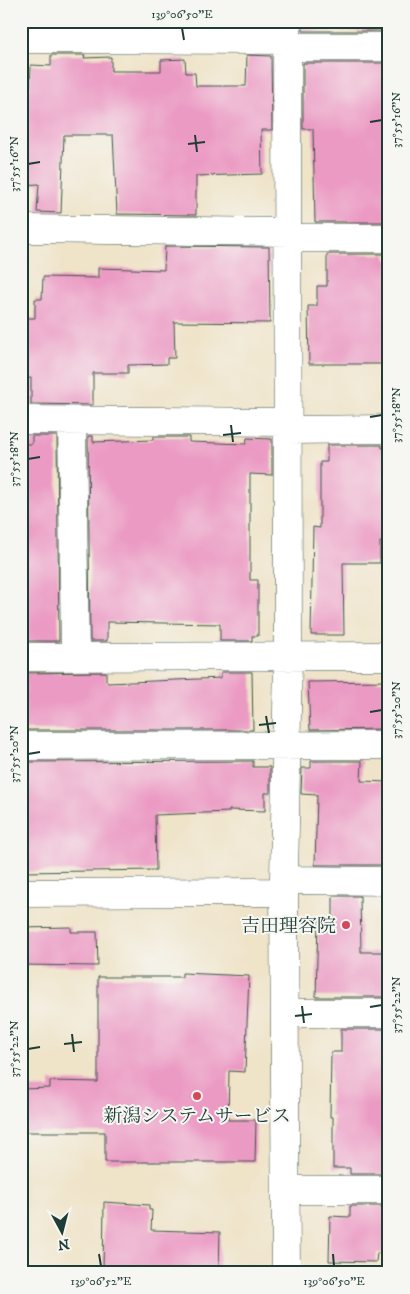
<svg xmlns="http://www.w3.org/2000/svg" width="410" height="1294" font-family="'IM FELL DW Pica','Noto Serif JP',serif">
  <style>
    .building { fill: #eb9ac3 }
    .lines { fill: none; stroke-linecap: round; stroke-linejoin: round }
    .minor-casing { stroke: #3e564a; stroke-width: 29 }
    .minor { stroke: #fff; stroke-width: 28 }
    .ticks { fill: none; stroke: #1f3d34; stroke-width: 2 }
    .poi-dot { fill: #d1495b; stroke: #f6f6f2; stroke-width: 2 }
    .labels { text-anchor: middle; stroke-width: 4; stroke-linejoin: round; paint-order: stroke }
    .poi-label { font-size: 19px; fill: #1f3d34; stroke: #f6f6f2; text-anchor: end }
    .neatline { fill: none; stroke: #1f3d34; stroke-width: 2 }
    .ticks-label { font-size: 12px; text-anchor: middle; fill: #1f3d34 }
  </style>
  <rect width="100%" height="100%" fill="#f6f6f2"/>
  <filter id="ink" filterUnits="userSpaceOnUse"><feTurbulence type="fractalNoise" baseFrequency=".02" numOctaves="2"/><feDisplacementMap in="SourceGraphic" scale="10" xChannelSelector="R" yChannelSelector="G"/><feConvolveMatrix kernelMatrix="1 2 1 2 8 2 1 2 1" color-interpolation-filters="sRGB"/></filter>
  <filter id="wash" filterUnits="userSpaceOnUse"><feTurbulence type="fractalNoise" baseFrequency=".0096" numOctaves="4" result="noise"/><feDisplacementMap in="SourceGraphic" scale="20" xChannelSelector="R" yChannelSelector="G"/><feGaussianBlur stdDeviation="1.12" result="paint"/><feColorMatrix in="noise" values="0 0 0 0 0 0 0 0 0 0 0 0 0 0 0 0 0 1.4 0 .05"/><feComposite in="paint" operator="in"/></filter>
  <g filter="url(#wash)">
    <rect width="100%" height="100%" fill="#efe3c8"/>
    <g id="blocks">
      <path class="building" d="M303 21H389V31H303Z
        M51 55H85L84 58 111 57V71H161V60L185 59 186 73H195L196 86H246L247 55 271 56 272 130H261L262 174 196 176V215L117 214 113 135H64L61 213 37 212 39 184 21 185V88H30L31 65 51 66Z
        M303 63H389V137H385L386 222H315L313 129H303Z
        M165 246 269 247 270 323 174 322 175 358H167V364L128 365V373H93V405L31 404V378L21 379V318H35V299H42L43 277 98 278V268L164 270Z
        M327 254H386V260H389V364H309L308 306H317V286H327Z
        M32 436H57L59 641H21V444H32Z
        M88 436H93V442L153 440V437H189V442L246 444 247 438 272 439V475L250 474V580H258V636H252V641H220V624L107 622V641H90Z
        M327 445H382V448H389V542H380V563H343L344 635H311L313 527 320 528V462H327Z
        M106 672V681L108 683 221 678V672H252L253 730H21V673Z
        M389 681V729L310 730 308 682Z
        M253 761V767H270V793H265V811L229 810V812L155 815 156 870 23 872 21 762Z
        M311 761H362L361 781 389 782V865H315L317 795 301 794 302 768H311Z
        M333 896H360L361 952H389V997H316L318 921 333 920Z
        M71 927V932H97L98 966 21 965V928Z
        M182 973 249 976 245 1072 229 1071 228 1120H256L255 1162H105V1132H21V1089L50 1088V1081L98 1082V977H182Z
        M341 1029H389V1174H350V1168H333V1117H330L331 1052H341Z
        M104 1202 149 1205V1210H152L151 1230 220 1232 219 1273H103Z
        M350 1206H388L387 1253H377L376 1262 329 1261 330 1216 350 1217Z"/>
    </g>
  </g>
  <g filter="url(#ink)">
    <use href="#blocks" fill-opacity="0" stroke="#3e564a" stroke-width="1"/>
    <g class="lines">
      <defs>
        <path id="minor" d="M21 39 287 40
          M287 47H389
          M21 229 289 232
          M288 238H389
          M21 420 288 422
          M72 421 75 657
          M288 430 389 429
          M21 657 389 656
          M21 746 389 745
          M284 880 389 881
          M21 893 284 892
          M285 1013H389
          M286 1190H389
          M286 1273 284 880 288 656 287 21"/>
      </defs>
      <use href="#minor" class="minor-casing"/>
      <use href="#minor" class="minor"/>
    </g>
  </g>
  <path class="ticks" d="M182 28 184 40M370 122 382 120M195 135 197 152M188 144 205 142M28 164 40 162M370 417 382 415M231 425 233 442M223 435 241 433M28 459 40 457M370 712 382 710M266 716 269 733M259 725 276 723M28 754 40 752M302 1006 304 1023M370 1007 382 1005M295 1016 312 1014M72 1034 74 1052M64 1044 82 1042M28 1049 40 1047M99 1254 101 1266M333 1254 334 1266"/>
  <g class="poi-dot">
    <circle cx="346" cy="925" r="5"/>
    <circle cx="197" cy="1096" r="5"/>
  </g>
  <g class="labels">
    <g class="poi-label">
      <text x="336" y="932">吉田理容院</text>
      <text x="197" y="1122" text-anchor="middle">新潟システムサービス</text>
    </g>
  </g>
  <rect width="410" height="1294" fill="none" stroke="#f6f6f2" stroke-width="55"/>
  <g transform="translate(62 1232) rotate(173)" stroke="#f6f6f2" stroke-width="4" paint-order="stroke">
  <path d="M0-4L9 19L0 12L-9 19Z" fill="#1f3d34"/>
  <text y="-8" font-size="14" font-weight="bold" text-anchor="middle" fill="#1f3d34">N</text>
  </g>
  <rect x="28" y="28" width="354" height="1238" class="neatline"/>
  <g class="ticks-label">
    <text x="182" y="18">139°06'50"E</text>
    <text transform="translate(396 120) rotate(-90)" y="4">37°55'16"N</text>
    <text transform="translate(14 164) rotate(-90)" y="4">37°55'16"N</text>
    <text transform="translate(396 415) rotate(-90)" y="4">37°55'18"N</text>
    <text transform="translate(14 459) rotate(-90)" y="4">37°55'18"N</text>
    <text transform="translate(396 710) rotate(-90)" y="4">37°55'20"N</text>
    <text transform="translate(14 754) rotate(-90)" y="4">37°55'20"N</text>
    <text transform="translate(396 1005) rotate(-90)" y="4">37°55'22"N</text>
    <text transform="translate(14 1049) rotate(-90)" y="4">37°55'22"N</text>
    <text x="101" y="1285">139°06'52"E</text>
    <text x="334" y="1285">139°06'50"E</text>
  </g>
</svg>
